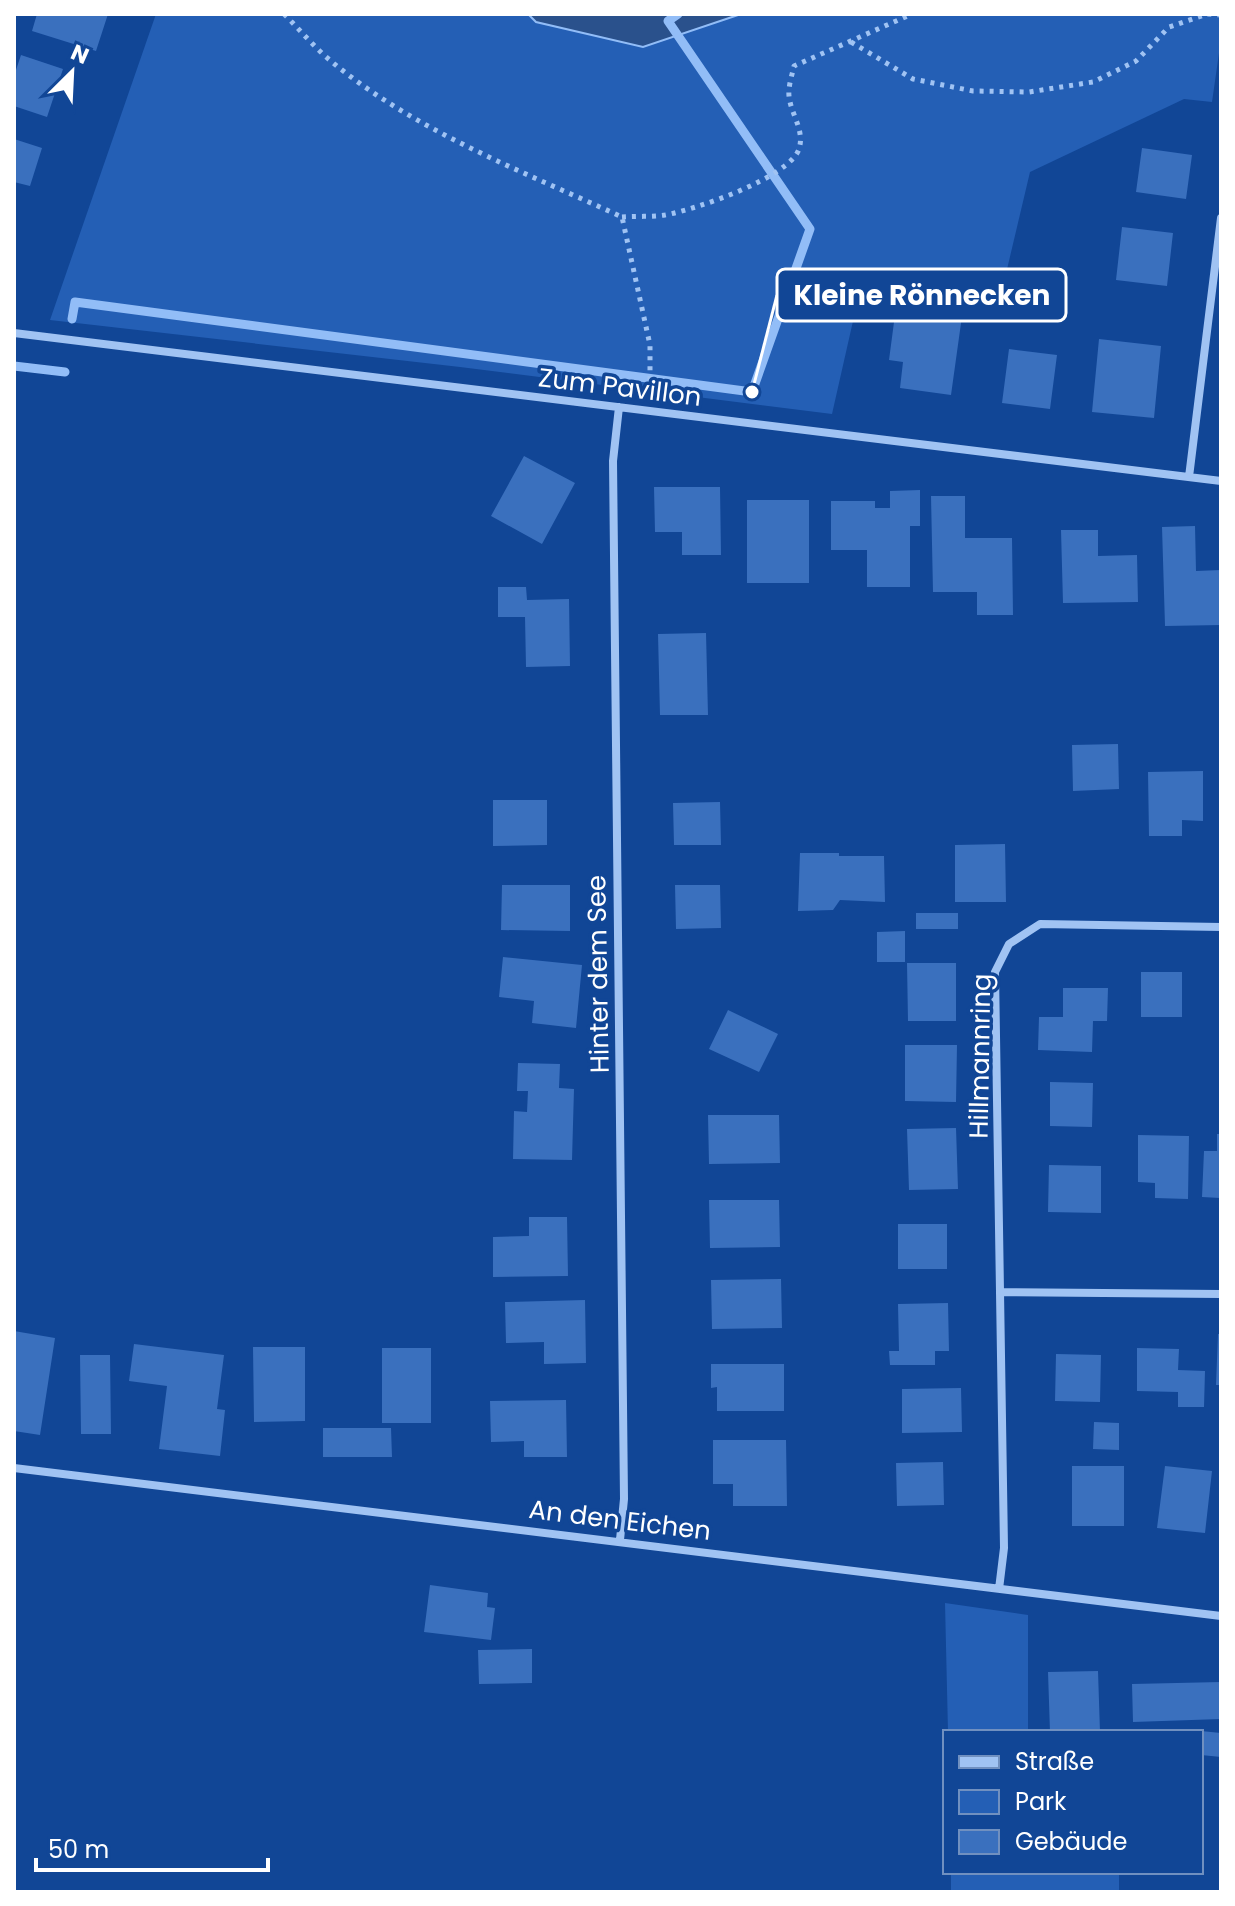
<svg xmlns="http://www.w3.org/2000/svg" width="1235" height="1906" font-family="Poppins,sans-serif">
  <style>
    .green { fill: #245fb5 }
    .water { fill: #2a518c; stroke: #92bdf7; stroke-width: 2 }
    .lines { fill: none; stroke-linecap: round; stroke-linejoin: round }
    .stream { stroke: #92bdf7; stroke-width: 9 }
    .building { fill: #3a70be }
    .path { stroke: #a0c3f3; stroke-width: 5; stroke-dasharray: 4 6; stroke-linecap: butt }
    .street { stroke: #a0c3f3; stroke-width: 8 }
    .labels { text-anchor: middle; stroke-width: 7; stroke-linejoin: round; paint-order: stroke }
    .street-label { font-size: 26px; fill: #fff; stroke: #114696 }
    .leader { fill: none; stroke: #fff; stroke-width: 3 }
    .callout-dot { fill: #fff; stroke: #114696; stroke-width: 3 }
    .callout { fill: #114696; stroke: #fff; stroke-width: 3 }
    .callout-label { font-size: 28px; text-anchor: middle; font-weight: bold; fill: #fff }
  </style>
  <rect width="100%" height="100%" fill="#114696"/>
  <path class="green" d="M156 14H1221V39L1212 102 1184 99 1030 172 1004 282 865 268 832 414 460 367 50 320Z
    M945 1603 1028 1615V1732H948Z
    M951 1872H1119V1892H951Z"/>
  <path class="water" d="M528 14H741L643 47 536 22Z"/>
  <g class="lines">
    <path class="stream" d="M72 319 75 302 752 392 810 229 668 21 678 14
      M14 366 65 372"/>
  </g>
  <path class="building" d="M37 14H108L96 51 32 31Z
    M21 55 63 69 47 117 14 106V76Z
    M14 139 42 148 30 186 14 182Z
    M1142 148 1192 155 1186 199 1136 192Z
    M1122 227 1173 233 1167 286 1116 280Z
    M896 307 962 316 951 395 900 388 903 362 889 360Z
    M1099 339 1161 346 1154 418 1092 412Z
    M1009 349 1057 355 1050 409 1002 403Z
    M524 456 575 483 542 544 491 516Z
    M654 487H720L721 555H682V532H655Z
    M920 490V526H910V587H867V550H831V501H875V508H890V491Z
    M931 496H965V538H1012L1013 615H977V592H933Z
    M747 500H809V583H747Z
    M1195 526 1196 571 1221 570V625L1165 626 1162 527Z
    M1061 530H1098V556L1137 555 1138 602 1063 603Z
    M498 587H526L527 600 569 599 570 666 526 667 525 617H498Z
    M706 633 708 715H660L658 634Z
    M1118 744 1119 789 1073 791 1072 745Z
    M1203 771V821L1182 820V836H1149L1148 772Z
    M493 800H547V845L493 846Z
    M720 802 721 845H674L673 803Z
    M1005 844 1006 902H955V845Z
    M800 853H839V856H884L885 902 840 900 833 910 798 911Z
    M502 885H570V931L501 930Z
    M675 885H720L721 928 676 929Z
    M916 913H958V929H916Z
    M905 931V962H877V932Z
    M503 957 582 965 576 1028 532 1023 534 1001 499 997Z
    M907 963H956V1021H908Z
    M1141 972H1182V1017H1141Z
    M1063 988H1108L1107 1021H1093L1092 1052 1038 1050 1039 1017H1063Z
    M728 1010 778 1034 759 1072 709 1049Z
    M905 1045H957L956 1102 905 1101Z
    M518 1063 560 1064 559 1088 574 1089 572 1160 513 1159 514 1111 527 1112 528 1091H517Z
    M1050 1082 1093 1083 1092 1127 1050 1126Z
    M708 1115H779L780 1163 709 1164Z
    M956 1128 958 1189 909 1190 907 1129Z
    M1217 1134H1221L1220 1198 1202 1197 1204 1151H1217Z
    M1138 1135 1189 1136 1188 1199 1155 1198V1183L1138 1182Z
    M1049 1165 1101 1166V1213L1048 1212Z
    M709 1200H779L780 1247 710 1248Z
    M529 1217H567L568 1276 493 1277V1237L529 1236Z
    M898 1224H947V1269H898Z
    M781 1279 782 1328 712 1329 711 1280Z
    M585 1300 586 1363 544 1364V1342L506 1343 505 1302Z
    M948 1303 949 1351H935V1365H890L889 1351H899L898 1304Z
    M14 1331 55 1338 40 1435 14 1431Z
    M1218 1334H1221V1385H1216Z
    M134 1344 224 1355 217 1409 225 1410 220 1456 159 1449 167 1386 129 1381Z
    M253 1347H305V1421L254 1422Z
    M382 1348H431V1423H382Z
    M1137 1348 1179 1349 1178 1370 1205 1371 1204 1407H1178V1392L1137 1391Z
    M1056 1354 1101 1355 1100 1402 1055 1401Z
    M80 1355H110L111 1434H81Z
    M711 1364H784V1411H717V1387L711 1388Z
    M961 1388 962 1432 902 1433V1389Z
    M566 1400 567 1457H524V1441L491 1442 490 1401Z
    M1094 1422 1119 1423V1450L1093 1449Z
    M323 1428H391L392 1457H323Z
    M713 1440H786L787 1506H733V1484H713Z
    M943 1462 944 1505 897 1506 896 1463Z
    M1072 1466H1124V1526H1072Z
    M1165 1466 1212 1471 1205 1533 1157 1528Z
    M430 1585 488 1593 487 1607 495 1608 491 1640 424 1632Z
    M532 1649V1683L479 1684 478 1650Z
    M1098 1671 1100 1732H1050L1048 1672Z
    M1221 1682V1719L1133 1722 1132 1684Z
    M1201 1731 1221 1733V1757L1201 1755Z"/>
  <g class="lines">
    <path class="path" d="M284 14C300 30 315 48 332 62 417 132 522 171 622 217L650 345V391
      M851 42 913 79 973 91 1029 92 1093 82 1136 61 1169 27 1207 14 1221 15
      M622 217C636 216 651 217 665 215 694 210 789 178 799 149 805 130 791 115 789 96 788 87 792 75 794 66L912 14"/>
    <path class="street" d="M14 333 1221 481
      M619 407 613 461 624 1499 620 1540
      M1189 477 1221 218
      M1001 1292 1221 1294
      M14 1468 1221 1616
      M999 1589 1004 1548 995 972 1009 944 1040 924 1221 927"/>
  </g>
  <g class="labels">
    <g class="street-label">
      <text transform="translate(620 387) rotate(7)" y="9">Zum Pavillon</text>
      <text transform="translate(598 974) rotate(-91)" y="9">Hinter dem See</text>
      <text transform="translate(980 1056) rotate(-89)" y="9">Hillmannring</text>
      <text transform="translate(620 1520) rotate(7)" y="9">An den Eichen</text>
    </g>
  </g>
  <path class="leader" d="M752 392L777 295"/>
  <circle class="callout-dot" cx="752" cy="392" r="8"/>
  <rect class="callout" x="777" y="269" width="289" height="52" rx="8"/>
  <g class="callout-label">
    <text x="922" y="305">Kleine Rönnecken</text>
  </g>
  <rect width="1235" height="1906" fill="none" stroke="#ffffff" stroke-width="32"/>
  <rect x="943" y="1730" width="260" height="144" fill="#114696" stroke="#7090c0" stroke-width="2"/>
  <rect x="959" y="1756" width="40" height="12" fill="#a0c3f3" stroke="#7090c0" stroke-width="2"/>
  <text x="1015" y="1770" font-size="24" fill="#ffffff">Straße</text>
  <rect x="959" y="1790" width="40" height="24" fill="#245fb5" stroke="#7090c0" stroke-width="2"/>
  <text x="1015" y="1810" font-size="24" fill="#ffffff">Park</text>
  <rect x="959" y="1830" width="40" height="24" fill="#3a70be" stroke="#7090c0" stroke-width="2"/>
  <text x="1015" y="1850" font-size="24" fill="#ffffff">Gebäude</text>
  <g transform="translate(72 72) rotate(24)" stroke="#114696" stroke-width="6" paint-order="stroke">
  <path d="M0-6L14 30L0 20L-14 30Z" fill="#ffffff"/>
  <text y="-12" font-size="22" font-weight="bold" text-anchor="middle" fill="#ffffff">N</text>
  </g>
  <path d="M36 1858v12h232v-12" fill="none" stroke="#ffffff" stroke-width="4"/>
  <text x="48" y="1858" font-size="24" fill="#ffffff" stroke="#114696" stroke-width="6" paint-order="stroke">50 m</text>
</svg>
